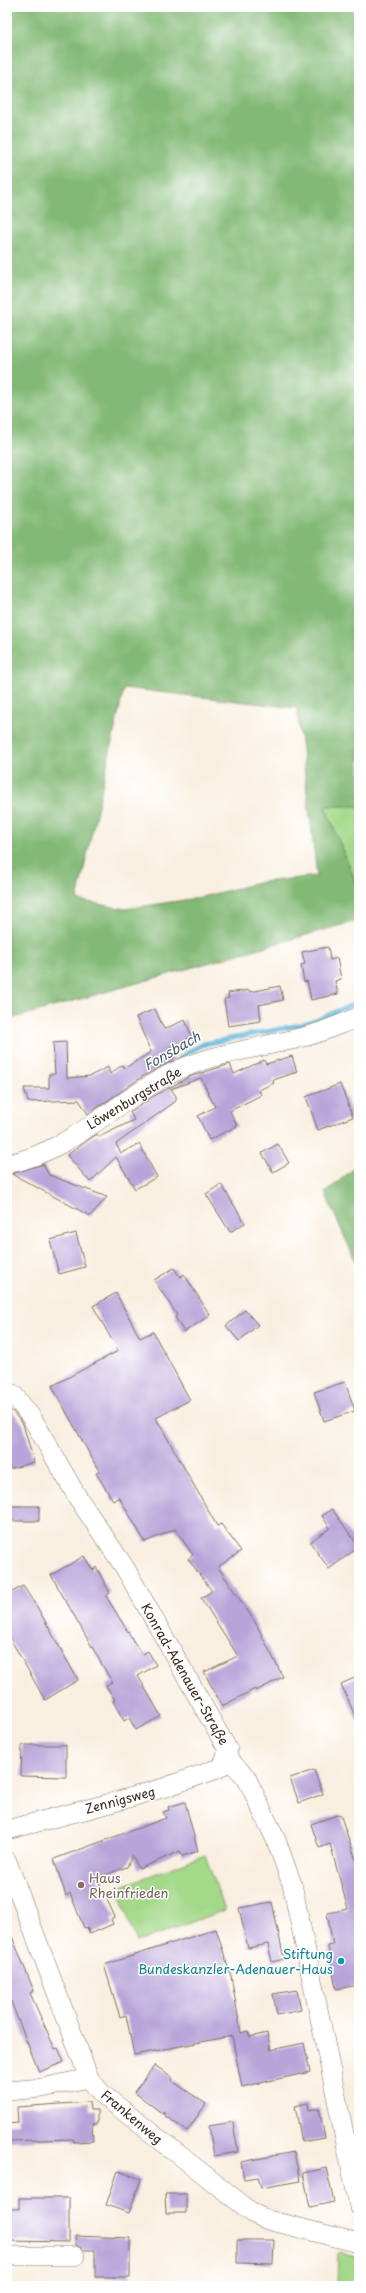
<svg xmlns="http://www.w3.org/2000/svg" width="366" height="2293" font-family="'Playpen Sans',sans-serif">
  <style>
    .green { fill: #a4d98a; stroke: #708254 }
    .forest { fill: #83b976; stroke: #5f724a; fill-rule: evenodd }
    .lines { fill: none; stroke-linecap: round; stroke-linejoin: round }
    .stream { stroke: #59aed5; stroke-width: 5 }
    .building { fill: #b7a4d9 }
    .minor-casing { stroke: #7e6f62; stroke-width: 20 }
    .minor { stroke: #fff; stroke-width: 19 }
    .education-dot { fill: #8d6e63; stroke: #fff; stroke-width: 1.5 }
    .culture-dot { fill: #0f9aa8; stroke: #fff; stroke-width: 1.5 }
    .labels { text-anchor: middle; stroke-width: 3; stroke-linejoin: round; paint-order: stroke }
    .street-label { font-size: 13px; fill: #3b2a1e; stroke: #fff }
    .education-label { font-size: 13px; fill: #785e54; stroke: #fff; text-anchor: start }
    .culture-label { font-size: 13px; fill: #0d838f; stroke: #fff; text-anchor: end }
    .water-label { font-size: 14px; font-style: italic; fill: #475f67; stroke: #fff }
  </style>
  <rect width="100%" height="100%" fill="#fff"/>
  <filter id="ink" filterUnits="userSpaceOnUse"><feTurbulence type="fractalNoise" baseFrequency=".025" numOctaves="2"/><feDisplacementMap in="SourceGraphic" scale="8" xChannelSelector="R" yChannelSelector="G"/><feConvolveMatrix kernelMatrix="1 2 1 2 8 2 1 2 1" color-interpolation-filters="sRGB"/></filter>
  <filter id="wash" filterUnits="userSpaceOnUse"><feTurbulence type="fractalNoise" baseFrequency=".012" numOctaves="4" result="noise"/><feDisplacementMap in="SourceGraphic" scale="16" xChannelSelector="R" yChannelSelector="G"/><feGaussianBlur stdDeviation="0.9" result="paint"/><feColorMatrix in="noise" values="0 0 0 0 0 0 0 0 0 0 0 0 0 0 0 0 0 1.4 0 .05"/><feComposite in="paint" operator="in"/></filter>
  <g filter="url(#wash)">
    <rect width="100%" height="100%" fill="#f9efe0"/>
    <path class="green" d="M325 806H359V891Z
      M205 1855 225 1910 137 1942 117 1888Z
      M338 2253 356 2257 355 2286H337Z"/>
    <path class="forest" d="M7 7H359V806H325L359 891V920L7 1020ZM124 688 297 708 317 876 262 882 197 898 125 909 77 900Z
      M359 1164V1269L325 1193Z"/>
    <g class="lines">
      <path class="stream" d="M176 1062 190 1051 204 1044 310 1023 359 1002"/>
    </g>
    <g id="blocks">
      <path class="building" d="M328 947 330 960 337 958 341 979 335 981 338 994 311 1000 307 981 304 982 301 965 305 964 302 952Z
        M280 986 283 1000 259 1005 261 1021 228 1026 224 999 229 998 228 993 249 990 250 992Z
        M155 1009 164 1029 185 1020 192 1037 168 1048 174 1060 142 1077 88 1114 79 1100 28 1102 24 1088H49V1074H55L53 1043 66 1042 67 1078 90 1076 108 1067 110 1074 122 1065 125 1068 151 1052 136 1017Z
        M292 1056 297 1072 273 1080 274 1083 259 1090 261 1095 230 1111 237 1126 209 1140 198 1116 215 1107 201 1078 171 1089 176 1096V1101L116 1144 121 1153 139 1144 157 1177 135 1189 116 1157 90 1182 67 1155 97 1134 99 1137 134 1120 130 1112 154 1096 189 1077 230 1064 234 1074 264 1060 266 1064Z
        M340 1084 353 1117 318 1130 306 1097Z
        M278 1144 289 1163 273 1172 262 1153Z
        M43 1164 49 1175 107 1197 90 1216 12 1174Z
        M221 1184 245 1223 230 1232 206 1194Z
        M76 1233 85 1267 59 1274 50 1240Z
        M174 1268 180 1277 184 1274 210 1315 184 1332 175 1317 177 1315 154 1280Z
        M116 1293 140 1338 153 1332 190 1400 156 1418 217 1526 221 1524 241 1551 218 1567 255 1622 283 1677 256 1691 255 1689 222 1706 204 1672 238 1656 201 1598 212 1591 188 1559 193 1555 175 1529 145 1542 119 1497 113 1501 96 1473 99 1471 52 1386 118 1351 93 1306Z
        M245 1310 258 1325 239 1341 226 1326Z
        M345 1382 355 1411 324 1421 314 1392Z
        M12 1411 23 1424 34 1462 7 1470V1412Z
        M9 1506H39V1521H9Z
        M332 1509 359 1547 329 1569 310 1542 330 1528 322 1516Z
        M84 1556 93 1570 96 1567 110 1593 106 1596 142 1655 148 1651 156 1665 138 1676 161 1716 136 1730 129 1718 124 1721 113 1701 115 1700 106 1686 112 1682 51 1575Z
        M23 1586 37 1607 78 1680 45 1700 7 1633V1595Z
        M359 1676V1725L341 1684Z
        M22 1745H66V1777L21 1776Z
        M314 1770 323 1794 299 1803 290 1778Z
        M185 1802 198 1851 182 1856 180 1851 139 1869 132 1855 127 1867 97 1878 115 1917 111 1919 113 1924 90 1934 87 1927 84 1928 70 1893 66 1896 54 1859 166 1818 163 1812 169 1810 168 1807Z
        M340 1814 356 1860H359V1985L336 1989 328 1946 333 1945 327 1913 348 1909 330 1844 319 1848 311 1824Z
        M272 1902 284 1959 272 1962 268 1944 248 1948 239 1908Z
        M7 1924 34 1991 30 1993 55 2049 58 2048 64 2062 39 2072 7 1992Z
        M216 1929 231 1976 241 2033 248 2031 250 2037 267 2033 271 2050 304 2043 310 2072 242 2087 232 2036 134 2055 126 2015 120 2017 104 1965Z
        M297 1990 301 2010 277 2015 273 1994Z
        M155 2065 172 2078 171 2080 206 2104 187 2131 164 2115V2111L163 2114 134 2092Z
        M89 2102 90 2110H97V2124H92L93 2141 74 2142 73 2139 7 2141V2124L18 2123 17 2107Z
        M308 2103 309 2110 319 2108 325 2138 302 2142 295 2106Z
        M233 2122 238 2152 214 2156 209 2126Z
        M294 2152 300 2181 261 2188 258 2177 244 2179 241 2162Z
        M326 2168 334 2202 310 2207 303 2173Z
        M118 2171 141 2179 129 2213 106 2205Z
        M165 2194H186V2213H166Z
        M19 2198H69V2242L7 2241V2209H19Z
        M75 2236 130 2238V2277H95V2250H84L76 2245Z
        M237 2240H274L273 2264 237 2263Z"/>
    </g>
  </g>
  <g filter="url(#ink)">
    <use href="#blocks" fill-opacity="0" stroke="#7e6f62" stroke-width="1"/>
    <g class="lines">
      <defs>
        <path id="minor" d="M7 1164C67 1153 115 1103 168 1075 211 1052 264 1048 311 1035 327 1030 343 1023 359 1017
          M227 1758 246 1777 276 1840 292 1884 359 2206
          M7 1830 111 1803 166 1787 217 1769 224 1764 228 1750 125 1568 78 1498 32 1418 13 1394
          M7 1861 89 2078 102 2094 254 2214 268 2220 359 2243
          M7 2091 42 2088 89 2078
          M7 2256H75"/>
      </defs>
      <use href="#minor" class="minor-casing"/>
      <use href="#minor" class="minor"/>
    </g>
  </g>
  <circle class="education-dot" cx="81" cy="1885" r="4"/>
  <circle class="culture-dot" cx="341" cy="1961" r="4"/>
  <g class="labels">
    <g class="street-label">
      <text transform="translate(134 1098) rotate(-31)" y="5">Löwenburgstraße</text>
      <text transform="translate(185 1674) rotate(60)" y="5">Konrad-Adenauer-Straße</text>
      <text transform="translate(120 1800) rotate(-15)" y="5">Zennigsweg</text>
      <text transform="translate(132 2117) rotate(40)" y="5">Frankenweg</text>
    </g>
    <g class="education-label">
      <text x="89" y="1883">Haus<tspan x="89" dy="15">Rheinfrieden</tspan></text>
    </g>
    <g class="culture-label">
      <text x="333" y="1959">Stiftung<tspan x="333" dy="15">Bundeskanzler-Adenauer-Haus</tspan></text>
    </g>
    <g class="water-label">
      <text transform="translate(172 1051) rotate(-30)" y="5">Fonsbach</text>
    </g>
  </g>
  <rect width="366" height="2293" fill="none" stroke="#fff" stroke-width="24"/>
</svg>
